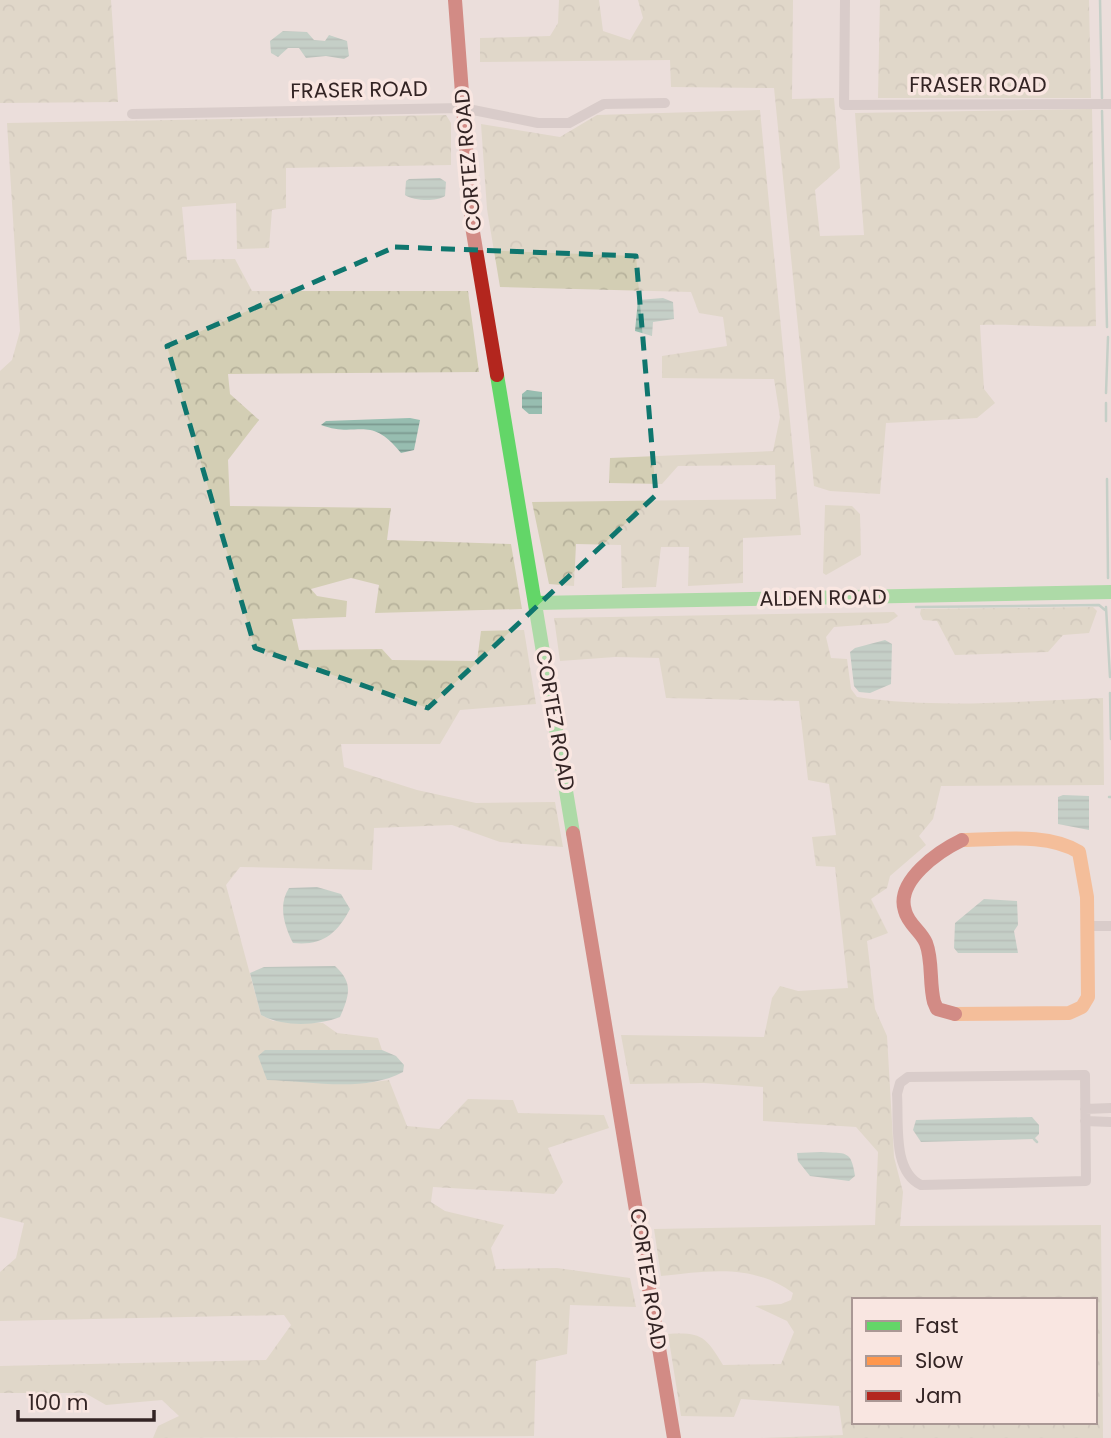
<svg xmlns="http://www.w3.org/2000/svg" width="1111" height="1438" font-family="Poppins,sans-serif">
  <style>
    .forest { fill: url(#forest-crowns); fill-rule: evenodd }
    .water { fill: url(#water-rules) }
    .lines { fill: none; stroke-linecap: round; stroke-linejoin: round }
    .stream { stroke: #97bdb0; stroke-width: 2.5 }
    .street { stroke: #c3b7b5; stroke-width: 10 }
    .fast { stroke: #63d668; stroke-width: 14 }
    .slow { stroke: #ff974d; stroke-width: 14 }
    .jam { stroke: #b3261e; stroke-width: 14 }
    .marked { fill: none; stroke: #0f766e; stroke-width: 5; stroke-dasharray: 14 9; stroke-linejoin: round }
    .labels { text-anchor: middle; stroke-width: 7; stroke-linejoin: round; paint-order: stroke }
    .street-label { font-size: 21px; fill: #332424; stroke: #f9e6e1 }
  </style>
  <defs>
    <pattern id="forest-crowns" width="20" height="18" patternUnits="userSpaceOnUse" patternTransform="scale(1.75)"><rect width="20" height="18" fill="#d3ceb4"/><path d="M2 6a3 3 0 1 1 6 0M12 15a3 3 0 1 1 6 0" fill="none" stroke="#b6b19b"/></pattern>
    <pattern id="water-rules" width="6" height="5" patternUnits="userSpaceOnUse" patternTransform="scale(1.75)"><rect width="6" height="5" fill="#97bdb0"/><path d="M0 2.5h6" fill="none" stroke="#7c998f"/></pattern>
  </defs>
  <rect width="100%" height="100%" fill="#ebdedb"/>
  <path class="forest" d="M0 0H111L118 102 0 103Z
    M559 0H599L603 31 630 40 643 18 638 0H793L792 99 834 98 840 168 815 190 820 236 864 235 855 113 1092 109 1096 326C1057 328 1019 324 980 325L984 389 995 403 977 418 886 423 880 494 830 491 814 486 774 88 671 87 670 60 480 62V38L550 36 558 23Z
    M880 0H1089L1091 98H878Z
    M760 110 801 535 743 538V583L688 586 689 547H661L656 587 622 588 621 545 576 544 574 586 549 584 532 502 776 499 775 465 678 466 662 484 609 483 610 458 773 451 780 417 774 379 662 378V356L727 346 723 317 699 313 691 292 500 287 487 209 481 124 560 137 597 115Z
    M446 115 451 123V165L286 168V208L272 210 269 248 237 249 236 203 182 207 187 260 235 259 252 291H468L479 372 228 374 230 394 259 420 228 460 230 506 391 508 387 540 511 544 522 609 375 613 379 585 351 578 311 589 317 596 347 601 346 617 292 619 299 650 382 649 392 660 477 661 481 631 524 630 536 704 460 710 440 744H341L344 767 417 790 476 803 555 802 563 847 500 842 452 825 374 828 372 870 240 867 226 885 261 1015 273 1021 323 1023 337 1033 378 1038 382 1050H265L366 1083 389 1080 407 1126 439 1129 468 1099 513 1100 518 1113 604 1115 609 1128 548 1148 563 1182 554 1194 433 1187 431 1202 445 1211 504 1225 491 1248 496 1269 557 1268 630 1278 636 1307 570 1305 567 1354 536 1361 534 1436 153 1438 158 1426 179 1416 162 1400 106 1405 85 1393H0V1366L266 1360 291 1325 284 1315 0 1321V1272L16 1258 24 1223 0 1217V371L12 360 20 331 7 123Z
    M825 505 852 506 860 514 861 555 826 575 823 573Z
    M1093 607 1097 611 1089 633 1063 635 1048 652 955 655 937 621 923 620 920 614 921 609Z
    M894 612 898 616 888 623 834 627 826 637 831 658 847 659 851 689 857 697C938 709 1022 701 1103 698L1104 785 941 786 933 819 919 836 926 845 890 876 887 888 871 899 888 933 867 941 875 1009 887 1036 894 1157 903 1192 900 1226 1101 1225 1103 1438H760L843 1435 839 1406 741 1399 734 1417 681 1416 668 1334C702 1332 706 1337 723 1365L781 1364 794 1332 787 1321 755 1306 781 1304 791 1300 793 1293C752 1263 708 1271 661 1276L654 1229 875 1225 878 1152 856 1127 763 1121V1087L704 1083 630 1084 621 1035 764 1037 772 998 780 986 798 991 848 988 835 867 816 866 812 837 836 835 829 784 808 780 799 701 666 698 659 658 615 657 560 661 554 618ZM854 1300H1095V1422H854Z"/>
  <path class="water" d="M283 31 307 32 314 40 325 41 329 35 347 41 349 56 344 59 326 56 306 58 299 48H288L278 57 271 53 270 41Z
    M440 178 446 182 445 196C436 202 414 201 405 195L406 181 409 179Z
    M663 298 673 302 674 319 653 322 652 336 635 331 638 300Z
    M527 390 542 392V414H529L522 408V394Z
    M410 418 420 420 414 450 401 453C369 413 358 439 321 425L326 421Z
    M885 640 892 644 891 684 870 693 859 692 854 686 850 652 855 648Z
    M1063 795 1089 796V830L1058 824V797Z
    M317 887 341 894 350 909C337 934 322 946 293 943 284 925 278 905 289 888Z
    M984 899 1017 901 1018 925 1014 931 1018 953H958L954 948 955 923Z
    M335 966C354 983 349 996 340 1017 317 1026 283 1027 261 1015L250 973 264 967Z
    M265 1050H382L396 1056 404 1065 403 1072C365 1093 309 1081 267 1080L258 1056Z
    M1032 1117 1039 1125V1134L1034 1139 921 1142 913 1130 916 1120Z
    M821 1152C846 1154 851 1149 855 1176L849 1181 810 1176 798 1161 797 1153Z"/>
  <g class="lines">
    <path class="stream" d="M1100 0 1102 98
      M1102 111 1107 327
      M1106 393 1108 337
      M1106 421V403
      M1107 479 1108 578
      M916 607 1099 605 1105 610
      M1106 607 1110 677
      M1110 693 1111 739
      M1109 797H1111
      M1034 1139 1037 1142"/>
    <path class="street" d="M845 0 844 105 1111 104
      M132 114 463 108 538 123H569L604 104 665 103
      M1087 926H1111
      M1085 1075 1086 1181 921 1185C892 1171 899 1123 897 1094L900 1083 908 1077Z
      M1085 1109 1111 1108
      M1085 1121 1111 1122"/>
    <path class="fast" d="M497 375 573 833
      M535 603 1111 592"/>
    <path class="slow" d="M955 1014 1069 1013 1082 1007 1088 997 1087 897 1079 852C1047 832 998 840 962 840"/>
    <path class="jam" d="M455 0 472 226 497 375
      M573 833 674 1438
      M955 1014 937 1009 934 1002C929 983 933 961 926 943 921 931 908 924 905 911 895 881 939 851 962 840"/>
  </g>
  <path d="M0 0H1111V1438H0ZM395 247 636 256 656 495 428 708 255 648 167 346Z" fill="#ebdedb" fill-opacity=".55" fill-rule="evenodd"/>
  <path class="marked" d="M395 247 636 256 656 495 428 708 255 648 167 346Z"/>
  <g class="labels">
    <g class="street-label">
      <text x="978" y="92">FRASER ROAD</text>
      <text transform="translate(359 90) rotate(-1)" y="7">FRASER ROAD</text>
      <text transform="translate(468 160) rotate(-95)" y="7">CORTEZ ROAD</text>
      <text transform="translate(823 598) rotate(-1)" y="7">ALDEN ROAD</text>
      <text transform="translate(555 720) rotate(80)" y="7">CORTEZ ROAD</text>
      <text transform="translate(648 1279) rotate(81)" y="7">CORTEZ ROAD</text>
    </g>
  </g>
  <rect x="852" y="1298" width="245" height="126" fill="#f9e6e1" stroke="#aa9895" stroke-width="2"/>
  <rect x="866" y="1321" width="35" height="10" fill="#63d668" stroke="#aa9895" stroke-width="2"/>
  <text x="915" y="1333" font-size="21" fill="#332424">Fast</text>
  <rect x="866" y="1356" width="35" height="10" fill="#ff974d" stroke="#aa9895" stroke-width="2"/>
  <text x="915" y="1368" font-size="21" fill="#332424">Slow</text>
  <rect x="866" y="1391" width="35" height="10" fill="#b3261e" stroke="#aa9895" stroke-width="2"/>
  <text x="915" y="1403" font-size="21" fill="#332424">Jam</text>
  <path d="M18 1410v10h136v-10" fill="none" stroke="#332424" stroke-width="3.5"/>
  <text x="28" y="1410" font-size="21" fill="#332424" stroke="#f9e6e1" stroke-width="5" paint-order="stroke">100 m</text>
</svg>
